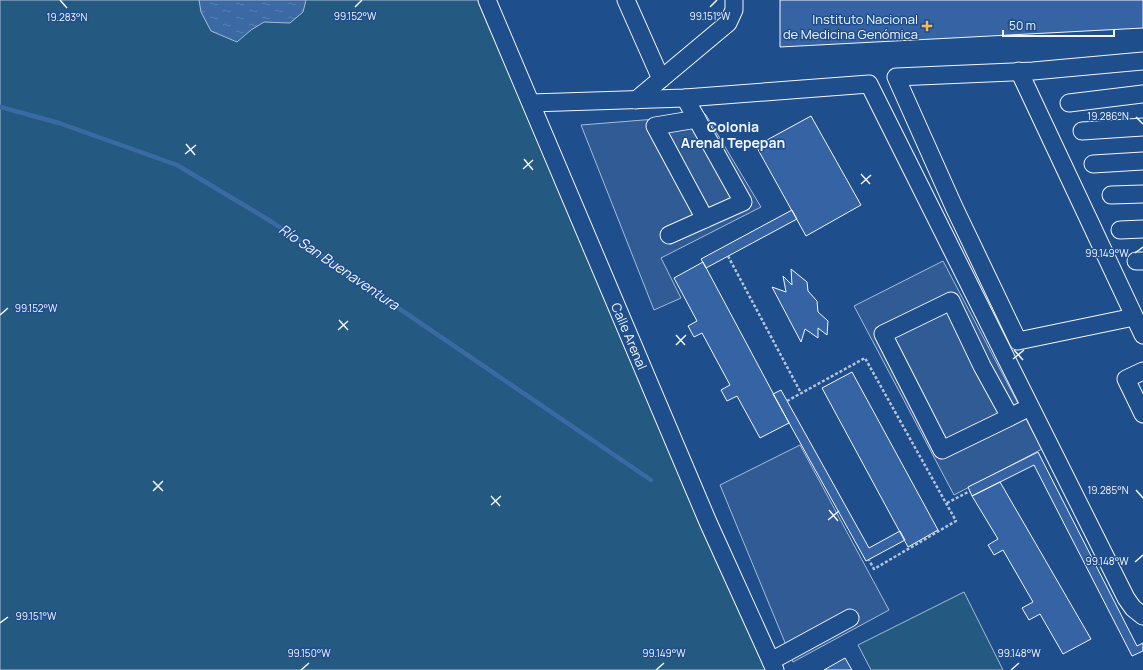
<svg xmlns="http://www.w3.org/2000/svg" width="1143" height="670" font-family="Manrope,sans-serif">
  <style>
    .grass { fill: #245a82; stroke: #a8bbd7 }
    .parking { fill: #305b95; stroke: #a8bbd7 }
    .water { fill: url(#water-ripples); stroke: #a8bbd7 }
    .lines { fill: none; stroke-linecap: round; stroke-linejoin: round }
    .stream { stroke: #3b69a3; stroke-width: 4.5 }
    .building { fill: #3563a3; stroke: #f2f6ff }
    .minor-casing { stroke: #f2f6ff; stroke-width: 19 }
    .path { stroke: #b3c4dc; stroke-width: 2.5; stroke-dasharray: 3 2; stroke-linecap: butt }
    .minor { stroke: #1f4e8c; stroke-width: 17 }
    .ticks { fill: none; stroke: #f2f6ff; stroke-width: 1.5 }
    .poi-dot { fill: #ffb74d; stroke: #1f4e8c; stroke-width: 1.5 }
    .labels { text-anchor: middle; stroke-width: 3; stroke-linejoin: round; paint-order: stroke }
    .poi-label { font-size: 13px; fill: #f2f6ff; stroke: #1f4e8c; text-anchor: end }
    .street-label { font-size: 13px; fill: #f2f6ff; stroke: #1f4e8c }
    .neighbourhood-label { font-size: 14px; font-weight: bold; fill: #f2f6ff; stroke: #1f4e8c }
    .water-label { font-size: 14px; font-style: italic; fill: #f2f6ff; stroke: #1f4e8c }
    .ticks-label { font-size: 10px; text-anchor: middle; fill: #f2f6ff; stroke: #1f4e8c; stroke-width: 3; stroke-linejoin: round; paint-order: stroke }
  </style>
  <defs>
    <pattern id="water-ripples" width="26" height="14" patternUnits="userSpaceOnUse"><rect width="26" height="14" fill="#3b69a3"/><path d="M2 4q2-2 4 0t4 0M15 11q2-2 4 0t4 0" fill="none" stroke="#587fb1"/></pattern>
  </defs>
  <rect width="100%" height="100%" fill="#1f4e8c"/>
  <path class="grass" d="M0 0H479L716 560 766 670H0Z
    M964 592 1003 670H871L858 645Z"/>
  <path class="parking" d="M706 115 761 207 661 258 681 298 654 310 581 125Z
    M943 261 1042 449 954 495 854 306Z
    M800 445 889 610 793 662 720 485Z"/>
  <path class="water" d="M199 0H306L303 12 290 23 264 22 251 30 237 42 211 31 201 12Z"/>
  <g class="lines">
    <path class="stream" d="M0 107 59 123 177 165 272 222 651 480"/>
  </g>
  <path class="building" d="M780 0H1143V28L780 47Z
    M811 116 861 205 806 236 756 146Z
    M792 210 797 219 706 268 701 259Z
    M703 262 789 423 760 438 737 396 727 401 721 390 730 385 702 333 694 337 688 326 697 321 674 278Z
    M791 269 807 282 808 291 817 301 818 312 828 321 827 335 818 328V338L805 329 801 342 772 287 786 292 783 276 792 285Z
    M852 372 938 530 908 547 822 388Z
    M781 390 869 548 900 531 905 540 866 561 773 394Z
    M1038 452 1137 646 1143 643V651L1132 656 1034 465 972 496 968 487Z
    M1000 482 1091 639 1063 654 1040 614 1029 620 1022 608 1033 602 1003 550 994 555 988 545 998 539 972 496Z
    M845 658 852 670H824Z"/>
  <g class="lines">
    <defs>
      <g id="minor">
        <path id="s1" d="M487 0 708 522 775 670"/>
        <path d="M626 0 661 79"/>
        <path d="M1019 71 1143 335"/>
        <path d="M636 100 728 23 734 10V0"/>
        <path d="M531 103 685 98 869 84 1126 598 1133 608 1143 616"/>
        <path d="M1069 103 1143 94"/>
        <path d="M697 119 655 126 705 219"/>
        <path d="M1082 131 1143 127"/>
        <path d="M1093 164 1143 161"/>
        <path d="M1111 195 1143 194"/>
        <path d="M1120 230 1143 229"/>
        <path d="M669 235 743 202 685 98"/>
        <path d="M1136 261H1143"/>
        <path d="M1134 317 1018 341 954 207 896 77 1033 71 1143 61"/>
        <path d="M1143 371 1126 379 1143 414"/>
        <path d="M1010 417 942 450 883 334 951 301 982 366 1010 417 1030 407"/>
        <path d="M771 661 850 618"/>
      </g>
    </defs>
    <use href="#minor" class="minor-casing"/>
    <path class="path" d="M728 256 801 393
      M787 401 865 358 956 521 874 569 869 560
      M947 503 970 491"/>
    <use href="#minor" class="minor"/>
  </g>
  <path class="ticks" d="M60 0 67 8M355 7 362 0M710 7 717 0M1136 117 1143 124M186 144 195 155M185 154 196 145M524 159 533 170M523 169 533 160M861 174 870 184M861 184 871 175M1135 253 1143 247M0 315 8 308M339 320 348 330M338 330 348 321M676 335 685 345M676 345 686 335M1014 350 1023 360M1013 359 1024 350M153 481 163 491M1136 490 1143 498M153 491 163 481M491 496 500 506M491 505 501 496M829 510 838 521M828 520 839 511M1135 562 1143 555M0 623 8 617M301 670 309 663M656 670 664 663M1011 670 1019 663"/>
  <path class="poi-dot" d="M925 20h4v4h4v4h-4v4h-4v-4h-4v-4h4z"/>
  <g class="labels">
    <g class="poi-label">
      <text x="918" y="24">Instituto Nacional<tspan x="918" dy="15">de Medicina Genómica</tspan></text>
    </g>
    <g class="street-label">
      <text dy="5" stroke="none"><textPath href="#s1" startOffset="365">Calle Arenal</textPath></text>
    </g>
    <g class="neighbourhood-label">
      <text x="733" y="132">Colonia<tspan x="733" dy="16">Arenal Tepepan</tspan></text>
    </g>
    <g class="water-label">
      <text transform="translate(339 267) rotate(34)" y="5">Río San Buenaventura</text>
    </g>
  </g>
  <g class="ticks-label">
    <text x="355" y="20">99.152°W</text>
    <text x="710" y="20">99.151°W</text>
    <text x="67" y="21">19.283°N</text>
    <text x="1108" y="120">19.286°N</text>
    <text x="1107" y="257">99.149°W</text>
    <text x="36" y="312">99.152°W</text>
    <text x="1108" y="494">19.285°N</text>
    <text x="1107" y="565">99.148°W</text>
    <text x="36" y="620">99.151°W</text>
    <text x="309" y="657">99.150°W</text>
    <text x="664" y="657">99.149°W</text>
    <text x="1019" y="657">99.148°W</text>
  </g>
  <path d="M1003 30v6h111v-6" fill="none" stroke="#f2f6ff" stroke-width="2"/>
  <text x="1009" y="30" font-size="12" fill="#f2f6ff" stroke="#1f4e8c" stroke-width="3" paint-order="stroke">50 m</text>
</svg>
